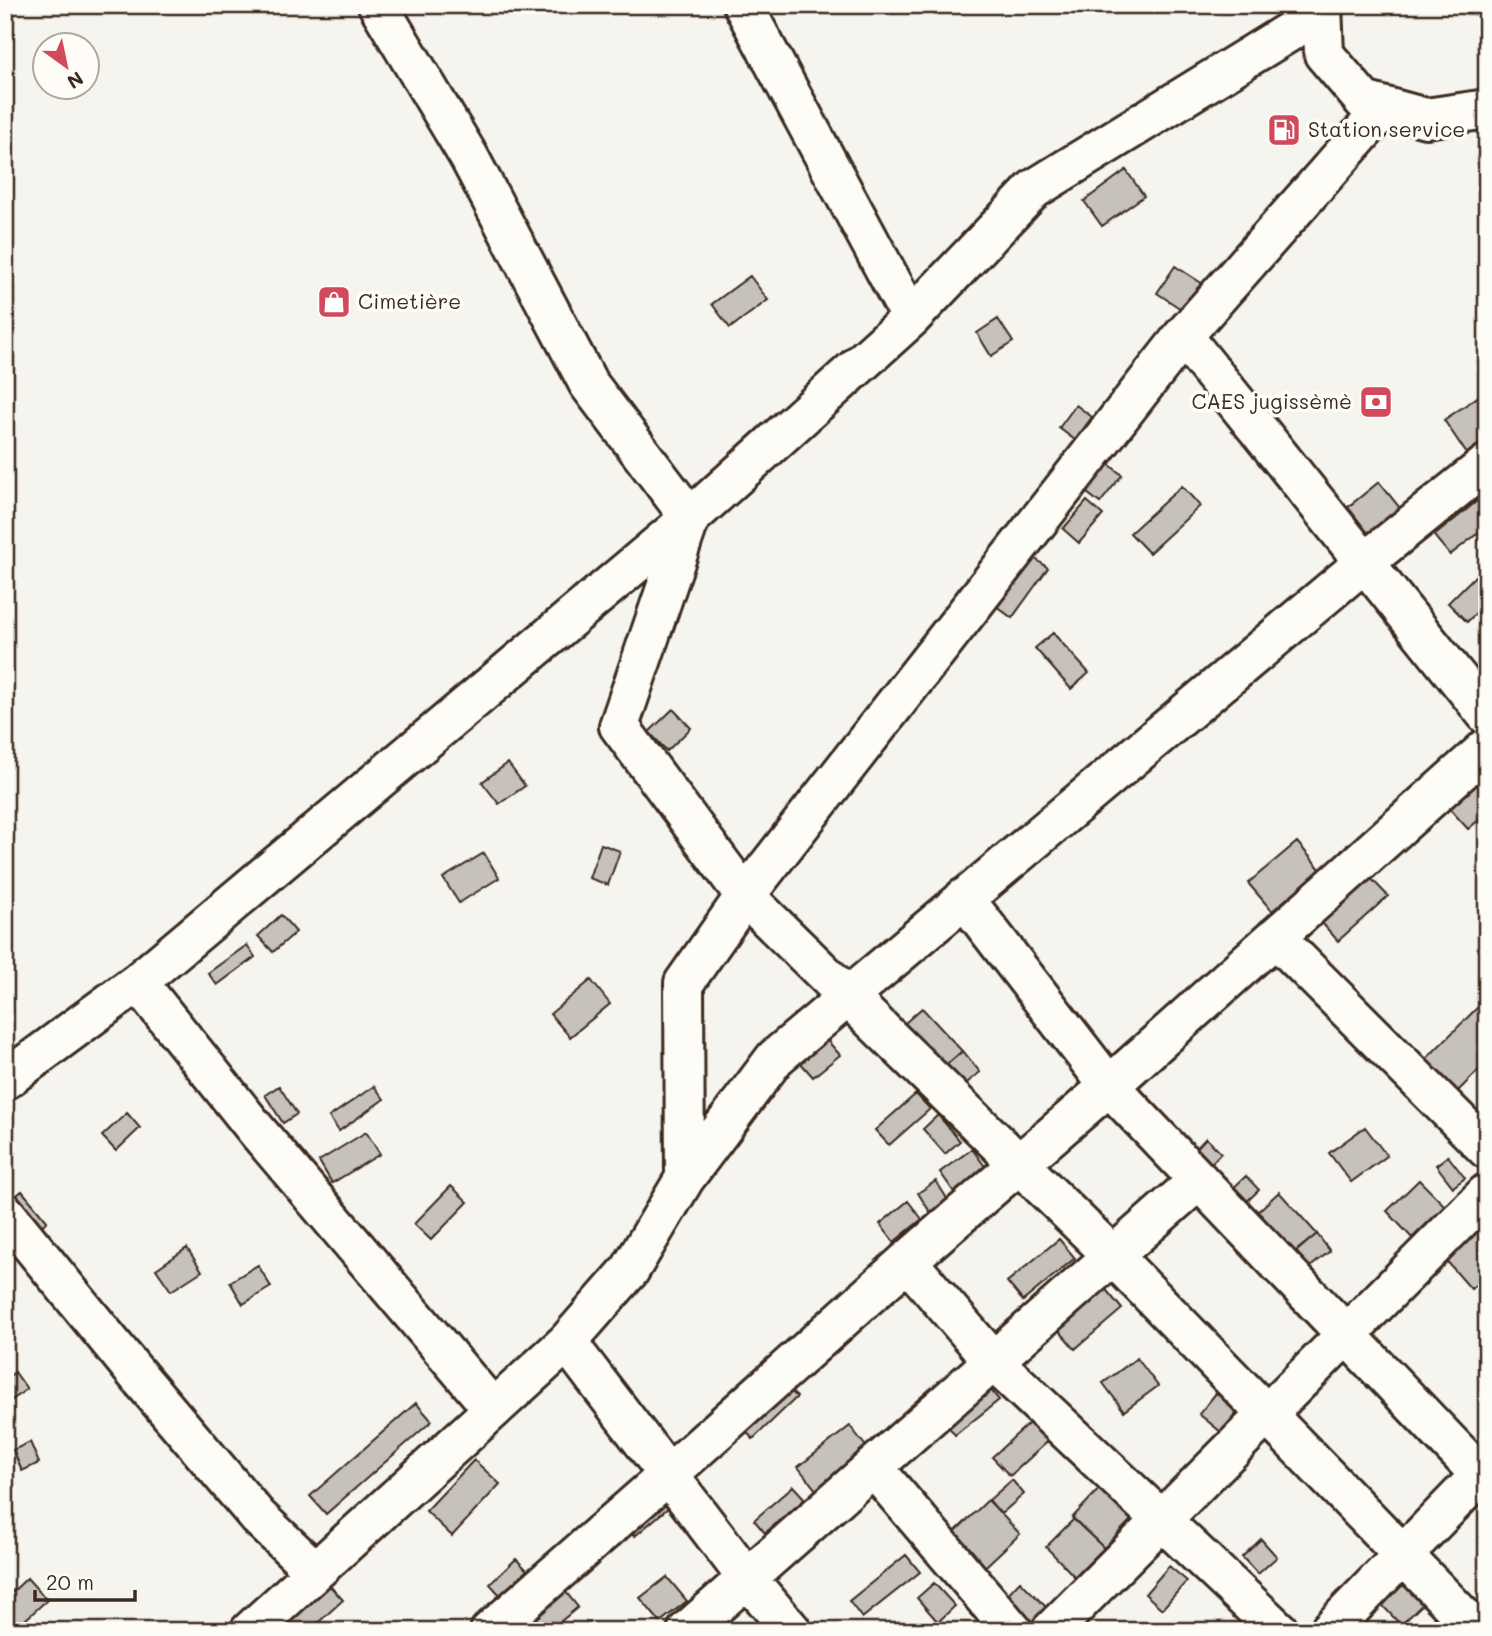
<svg xmlns="http://www.w3.org/2000/svg" width="1492" height="1636" font-family="Mali,sans-serif">
  <style>
    .building { fill: #c7c1bb; stroke: #3b2a1e; stroke-width: 2 }
    .lines { fill: none; stroke-linecap: round; stroke-linejoin: round }
    .street-casing { stroke: #3b2a1e; stroke-width: 44 }
    .street { stroke: #fdfcf7; stroke-width: 38 }
    .labels { text-anchor: middle; stroke-width: 7; stroke-linejoin: round; paint-order: stroke }
    .poi-label { font-size: 21px; fill: #3b2a1e; stroke: #fdfcf7; text-anchor: start }
  </style>
  <rect width="100%" height="100%" fill="#f5f4ee"/>
  <filter id="ink" filterUnits="userSpaceOnUse"><feTurbulence type="fractalNoise" baseFrequency=".0143" numOctaves="2"/><feDisplacementMap in="SourceGraphic" scale="14" xChannelSelector="R" yChannelSelector="G"/><feConvolveMatrix kernelMatrix="1 2 1 2 8 2 1 2 1" color-interpolation-filters="sRGB"/></filter>
  <g filter="url(#ink)">
    <path class="building" d="M1126 170 1144 196 1102 226 1084 201Z
      M1175 266 1203 284 1184 311 1157 293Z
      M750 276 768 300 730 328 712 304Z
      M998 319 1013 342 991 356 977 333Z
      M1482 394 1487 401V440L1467 454 1444 420Z
      M1076 405 1092 417 1075 440 1059 428Z
      M1105 461 1122 475 1100 503 1082 489Z
      M1379 482 1400 508 1368 533 1348 507Z
      M1182 486 1200 506 1149 553 1130 533Z
      M1482 497 1487 503V526L1450 555 1434 536Z
      M1087 501 1103 515 1079 543 1063 529Z
      M1023 550 1048 568 1012 618 987 599Z
      M1486 565 1487 602 1467 622 1448 603Z
      M1053 633 1089 673 1071 689 1035 648Z
      M673 709 691 728 667 751 649 732Z
      M1487 757V813L1468 829 1440 798Z
      M508 763 525 786 499 804 482 782Z
      M1297 842 1321 870 1272 911 1248 883Z
      M601 844 620 851 608 885 589 878Z
      M484 853 499 878 459 903 443 878Z
      M1363 870 1388 896 1338 941 1314 914Z
      M281 915 296 932 273 952 258 936Z
      M247 945 255 957 217 985 208 973Z
      M591 980 610 1004 570 1037 550 1014Z
      M1486 999 1487 1062 1451 1098 1419 1066Z
      M922 1008 962 1051 935 1075 896 1031Z
      M826 1039 840 1055 813 1077 799 1061Z
      M963 1051 980 1072 956 1092 939 1071Z
      M279 1086 297 1114 283 1123 265 1095Z
      M374 1086 384 1099 339 1131 329 1117Z
      M916 1094 930 1109 889 1145 875 1130Z
      M127 1113 140 1128 116 1151 102 1136Z
      M938 1115 960 1141 945 1154 923 1129Z
      M1365 1127 1387 1156 1351 1182 1329 1153Z
      M366 1132 380 1154 332 1183 319 1161Z
      M1206 1138 1221 1153 1205 1170 1190 1155Z
      M972 1149 987 1169 954 1192 940 1172Z
      M1448 1156 1465 1178 1453 1187 1436 1165Z
      M1246 1176 1259 1190 1242 1206 1229 1192Z
      M1419 1180 1445 1206 1412 1238 1387 1211Z
      M936 1181 948 1200 930 1212 918 1193Z
      M451 1186 468 1202 431 1240 414 1224Z
      M22 1191 47 1221 34 1233 8 1202Z
      M1279 1192 1317 1234 1291 1256 1254 1215Z
      M908 1201 922 1219 894 1242 880 1224Z
      M1485 1224 1487 1275 1471 1289 1445 1259Z
      M1317 1234 1330 1251 1304 1272 1291 1255Z
      M1059 1239 1075 1258 1023 1301 1007 1282Z
      M187 1248 202 1271 171 1291 156 1269Z
      M258 1265 271 1287 243 1304 230 1282Z
      M1098 1280 1122 1309 1075 1349 1050 1320Z
      M1137 1358 1158 1386 1124 1411 1103 1383Z
      M15 1372 27 1389 5 1405V1379Z
      M982 1379 999 1400 955 1435 939 1414Z
      M781 1382 797 1397 753 1439 738 1423Z
      M1217 1392 1239 1410 1221 1432 1199 1414Z
      M416 1403 432 1421 326 1514 310 1496Z
      M1038 1415 1056 1434 1010 1476 992 1457Z
      M850 1426 868 1449 816 1490 798 1467Z
      M30 1442 39 1463 22 1471 13 1450Z
      M474 1460 500 1484 452 1536 426 1511Z
      M1012 1480 1024 1494 1001 1514 989 1500Z
      M793 1486 805 1499 765 1533 754 1520Z
      M1101 1487 1133 1518 1104 1548 1072 1518Z
      M654 1492 668 1508 635 1536 622 1519Z
      M988 1500 1020 1534 972 1579 940 1546Z
      M1074 1519 1104 1548 1075 1577 1046 1547Z
      M1261 1539 1277 1557 1258 1574 1242 1557Z
      M906 1555 920 1572 862 1618 849 1601Z
      M516 1559 527 1570 500 1595 490 1584Z
      M1169 1566 1187 1581 1162 1609 1145 1594Z
      M667 1577 687 1601 660 1622 640 1598Z
      M27 1578 47 1600 13 1631H7L5 1599Z
      M556 1580 578 1607 549 1631H546L524 1605Z
      M1020 1581 1048 1609 1030 1628 1002 1600Z
      M1404 1582 1424 1603 1401 1625 1381 1604Z
      M934 1583 955 1606 938 1622 917 1598Z
      M328 1584 343 1600 309 1631H296L288 1621Z"/>
    <g class="lines">
      <defs>
        <path id="street" d="M378 5 469 157 588 383 690 518 619 726 745 896 1113 1256 1477 1631
          M743 5 911 318
          M1322 5 1324 54 1364 101 1426 118 1487 109
          M1183 336 1487 715
          M964 898 1109 1086 1487 1482
          M1275 937 1487 1149
          M138 982 257 1131 493 1409
          M5 1080 138 982 690 518 911 318 1034 189 1323 11
          M685 1178 684 983 745 896 1183 336 1385 107
          M5 1213 134 1371 258 1517 315 1571
          M567 1342 747 1578 792 1631
          M873 1467 1013 1631
          M250 1631 567 1342 630 1270 685 1178 775 1058 1365 562 1487 464
          M490 1631 668 1475 907 1261
          M687 1631 1199 1180
          M1051 1631 1487 1193
          M1279 1631 993 1361 907 1261 1109 1086 1487 748
          M1329 1631 1487 1468"/>
      </defs>
      <use href="#street" class="street-casing"/>
      <use href="#street" class="street"/>
    </g>
  </g>
  <defs>
    <symbol id="fuel-square" viewBox="-11 -11 22 22"><rect x="-9" y="-9" width="18" height="18" rx="4" fill="#d1495b" stroke="#fdfcf7"/><path d="M-5.5-6h7V0h2V4h1.3V-2.5L3-4.5l.8-.8L6-3V5H2.5V1h-1V6h-7ZM-4.2-4.7v3.2H.2V-4.7Z" fill="#fff"/></symbol>
    <symbol id="shop-square" viewBox="-11 -11 22 22"><rect x="-9" y="-9" width="18" height="18" rx="4" fill="#d1495b" stroke="#fdfcf7"/><path d="M-5-2.5h2.3a2.7 3.5 0 0 1 5.4 0H5L5.5 6h-11ZM-1.5-2.5h3a1.5 2.3 0 0 0-3 0Z" fill="#fff"/></symbol>
    <symbol id="bank-square" viewBox="-11 -11 22 22"><rect x="-9" y="-9" width="18" height="18" rx="4" fill="#d1495b" stroke="#fdfcf7"/><path d="M-6-4H6V4H-6ZM0-2.3a2.3 2.3 0 1 0 0 4.6a2.3 2.3 0 1 0 0-4.6Z" fill="#fff"/></symbol>
  </defs>
  <g fill-rule="evenodd">
    <use href="#fuel-square" x="1265" y="111" width="38" height="38"/>
    <use href="#shop-square" x="315" y="283" width="38" height="38"/>
    <use href="#bank-square" x="1357" y="383" width="38" height="38"/>
  </g>
  <g class="labels">
    <g class="poi-label">
      <text x="1308" y="137">Station service</text>
      <text x="358" y="309">Cimetière</text>
      <text x="1352" y="409" text-anchor="end">CAES jugissèmè</text>
    </g>
  </g>
  <rect width="1492" height="1636" fill="none" stroke="#fdfcf7" stroke-width="28"/>
  <rect x="14" y="14" width="1464" height="1608" fill="none" stroke="#3b2a1e" stroke-width="2.5" filter="url(#ink)"/>
  <g transform="translate(66 66) rotate(147)"><circle r="33" fill="#fdfcf7" stroke="#afa8a0" stroke-width="2"/>
  <path d="M0-5L12 26L0 18L-12 26Z" fill="#d1495b"/>
  <text y="-10" font-size="19" font-weight="bold" text-anchor="middle" fill="#3b2a1e">N</text>
  </g>
  <path d="M35 1590v10h100v-10" fill="none" stroke="#3b2a1e" stroke-width="3.5"/>
  <text x="46" y="1590" font-size="21" fill="#3b2a1e" stroke="#fdfcf7" stroke-width="5" paint-order="stroke">20 m</text>
</svg>
